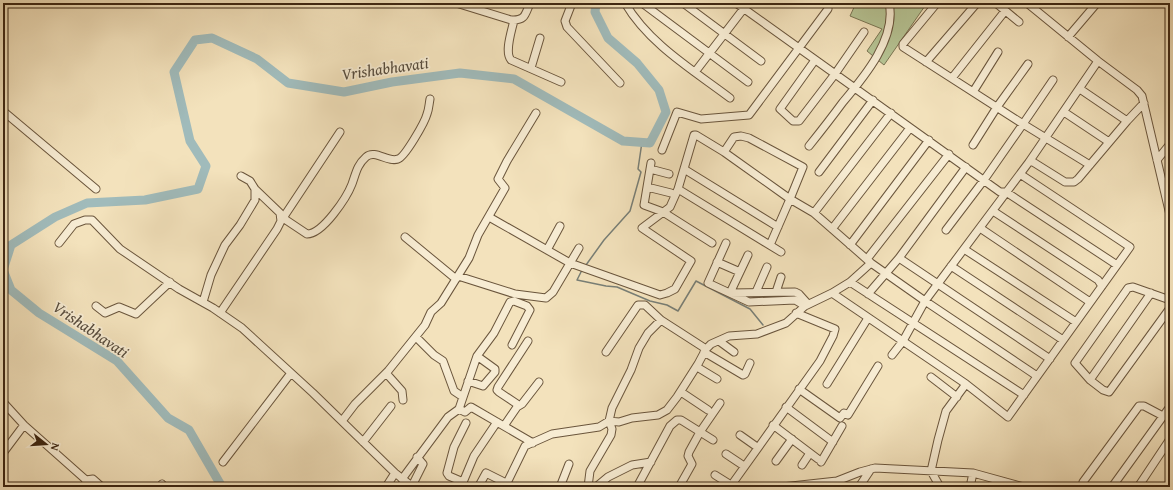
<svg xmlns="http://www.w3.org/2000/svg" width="1173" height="490" font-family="'Gentium Book Plus',serif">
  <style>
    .green { fill: #b6c494; stroke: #7a7553 }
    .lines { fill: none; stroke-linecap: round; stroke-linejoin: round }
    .stream { stroke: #787f77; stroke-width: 1.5 }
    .river { stroke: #a0bbbb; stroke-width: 9 }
    .minor-casing { stroke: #6a553c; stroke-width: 9 }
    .minor { stroke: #f7ecd3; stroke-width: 7 }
    .labels { text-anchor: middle; stroke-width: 3.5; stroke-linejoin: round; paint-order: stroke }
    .water-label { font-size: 16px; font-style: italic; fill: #564b3c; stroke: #f7ecd3 }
  </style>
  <rect width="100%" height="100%" fill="#f3e2bc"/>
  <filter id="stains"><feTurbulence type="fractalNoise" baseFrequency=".005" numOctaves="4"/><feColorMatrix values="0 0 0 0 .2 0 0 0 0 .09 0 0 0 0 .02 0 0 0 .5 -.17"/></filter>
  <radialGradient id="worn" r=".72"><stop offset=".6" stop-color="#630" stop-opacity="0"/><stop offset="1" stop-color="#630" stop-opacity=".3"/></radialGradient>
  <path class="green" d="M856 3H927L884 65 867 51 882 29 850 16Z"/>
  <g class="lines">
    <path class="stream" d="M586 265 604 240 630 211 641 172 638 169 642 142
      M582 270 577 280 606 286 617 287 650 301 667 305 678 311 696 281 750 309 763 325"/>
    <path class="river" d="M3 270 11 245 55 217 87 203 145 200 198 189 206 166 190 141 174 72 195 40 212 38 257 59 288 83 344 92 392 82 460 73 514 79 623 141 650 143 666 112 659 90 637 63 608 38 595 12 596 3
      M3 270 11 290 39 313 117 361 168 418 189 430 222 487"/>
    <defs>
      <path id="minor" d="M440 3H456L511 20C525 21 525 15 530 3
        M572 3 565 21 567 27 620 83
        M625 3C649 44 693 70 730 98
        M642 3 748 82
        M683 3 761 61
        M736 3 1000 192H1006L1117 265
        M937 3 903 44V47L1023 124 1053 80
        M996 3 1019 22
        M1027 3 1098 61 1137 90 1142 96 1170 215
        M514 20C512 30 504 52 511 60L561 82
        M1068 37 1097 3
        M815 60 780 109 793 121H799L835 74 864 32
        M926 62 977 3
        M531 68 540 38
        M695 72 748 3
        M952 78 1005 11
        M1080 89 1127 121
        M973 92 998 52
        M3 111 96 189
        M1064 112 1109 142
        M973 145 997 107 1028 64
        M809 146C821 131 832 117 843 102 864 77 897 38 889 3
        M662 150 677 112 701 119 749 115 828 9
        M724 152 734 137 741 136 749 138 803 167 790 199 770 245
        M1157 160 1170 144
        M1029 162H1033L1065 182H1074L1078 179 1127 121 1144 103
        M651 163 644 205 663 212 712 243
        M650 169 669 174
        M684 169 778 227
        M819 172 873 100
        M647 187 671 193
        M993 211 1098 280 1102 286
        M814 213 891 113
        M489 217 570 263 660 295 667 293 675 289 691 261 642 228 670 207 678 189
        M283 218 307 234C323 234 347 197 352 184 356 173 357 165 366 157 375 149 388 163 398 159 405 157 425 122 427 114 429 109 429 104 430 99
        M281 221 340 132
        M980 228 1090 302
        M832 229 910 128
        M946 230 984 180 1023 124 1090 165
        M405 237 456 279
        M59 243 74 224 85 220H92L120 249 179 289 213 308 242 328 313 393 395 473 413 487
        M726 243 708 283 749 302 795 300 805 306
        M850 245 929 140
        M964 249 1076 322
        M547 250 560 226
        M781 252 678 189 694 135H696L724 152 790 199 814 213 871 263 925 301 1037 376
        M748 255 730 293 795 292 799 294 808 304
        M899 258 1050 359
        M867 259 949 154
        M717 262 740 272
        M951 266 1063 340
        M458 276 515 294 546 298 553 292 579 248
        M850 282 1024 395
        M756 292 767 267
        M776 292 781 277
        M832 293 966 384 1008 417 1130 247 1020 174
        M1151 293 1090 380 1075 363 1128 288 1133 287 1170 300
        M868 294 899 258 966 167
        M203 302 211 275 225 245 240 225 255 200V189L250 181 241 176
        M96 306 105 313 119 307 136 314 170 282
        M220 313 277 229 281 221 280 213 255 189
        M416 337 434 355 443 361 454 391 463 397
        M719 341 734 352
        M512 345 530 310 527 306 514 301 510 302 494 333 477 356 459 409 465 412 471 407 533 443
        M606 352 638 305H645L661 320
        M704 352 743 375 745 374 750 363
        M892 355 903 341 925 301 1029 162 1098 61
        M697 367 717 379
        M386 373 402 391 403 400
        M931 377 957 397
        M1090 380 1103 390 1109 392 1170 308
        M468 381 483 386 495 372V369L477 356
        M827 384 868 318
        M799 389 840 418 844 413 848 415 878 366
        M681 392 708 410
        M3 402 24 425 86 480 85 487
        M517 407 522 404 539 382
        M786 407 833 442
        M342 421 355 404 388 371 425 325 431 312 441 303 469 258 478 235 505 188 498 179 507 161 536 113
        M773 425 818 459
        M504 426 517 407V404L499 392 497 390 498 387 528 341
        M740 435 757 447
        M363 442 391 406
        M3 453 24 425
        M726 454 744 466
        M776 461 792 439
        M223 462 291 373
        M821 462 842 426
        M802 465 810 453
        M715 475 731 485
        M402 479 448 417 459 409
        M86 480 93 479 102 487
        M463 482 449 476 447 473 454 447 466 423
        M1083 482 1139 406H1144L1163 416
        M162 484 164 487
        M480 484 486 473 506 483
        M412 486 423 464 417 457
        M386 487 395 473
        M461 487 474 456 497 422
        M505 487 525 446 552 434 599 427 609 421 619 422 632 418 658 415 667 410 677 397 698 364 706 349 711 344 729 336 757 334 786 323 805 306 832 293 850 282 871 263
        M560 487 569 464
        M588 487 590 471 611 435 612 429 609 421 612 408 631 370 639 348 648 333 661 320 706 349
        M596 487 608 477 632 465 651 462
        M637 487 670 426 677 420H681L713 440
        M679 487 692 464 688 456 689 452 700 432 720 403
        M730 487 820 361 833 336 835 329 796 313
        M782 487 837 481 860 472 875 468 973 473 1024 487
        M859 487 871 469
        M940 487 931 471 938 440 946 411 966 384
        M970 487 973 473
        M1112 487 1169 408
        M1138 487 1170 439"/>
    </defs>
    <use href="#minor" class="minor-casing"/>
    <use href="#minor" class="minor"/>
  </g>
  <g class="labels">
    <g class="water-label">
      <text transform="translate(385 68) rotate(-8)" y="6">Vrishabhavati</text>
      <text transform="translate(91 329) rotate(34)" y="6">Vrishabhavati</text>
    </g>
  </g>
  <rect width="1173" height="490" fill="none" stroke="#f3e2bc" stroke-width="16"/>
  <rect x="4" y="4" width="1165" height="482" fill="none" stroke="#3d2612" stroke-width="2"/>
  <rect x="8" y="8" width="1157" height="474" fill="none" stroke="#3d2612"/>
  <g transform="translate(46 444) rotate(107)" stroke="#f7ecd3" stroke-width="3" paint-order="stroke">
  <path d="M0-3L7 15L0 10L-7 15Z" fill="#3d2612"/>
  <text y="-6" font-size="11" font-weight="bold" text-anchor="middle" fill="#3d2612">N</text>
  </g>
  <rect width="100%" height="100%" filter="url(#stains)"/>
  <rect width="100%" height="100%" fill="url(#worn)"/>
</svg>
